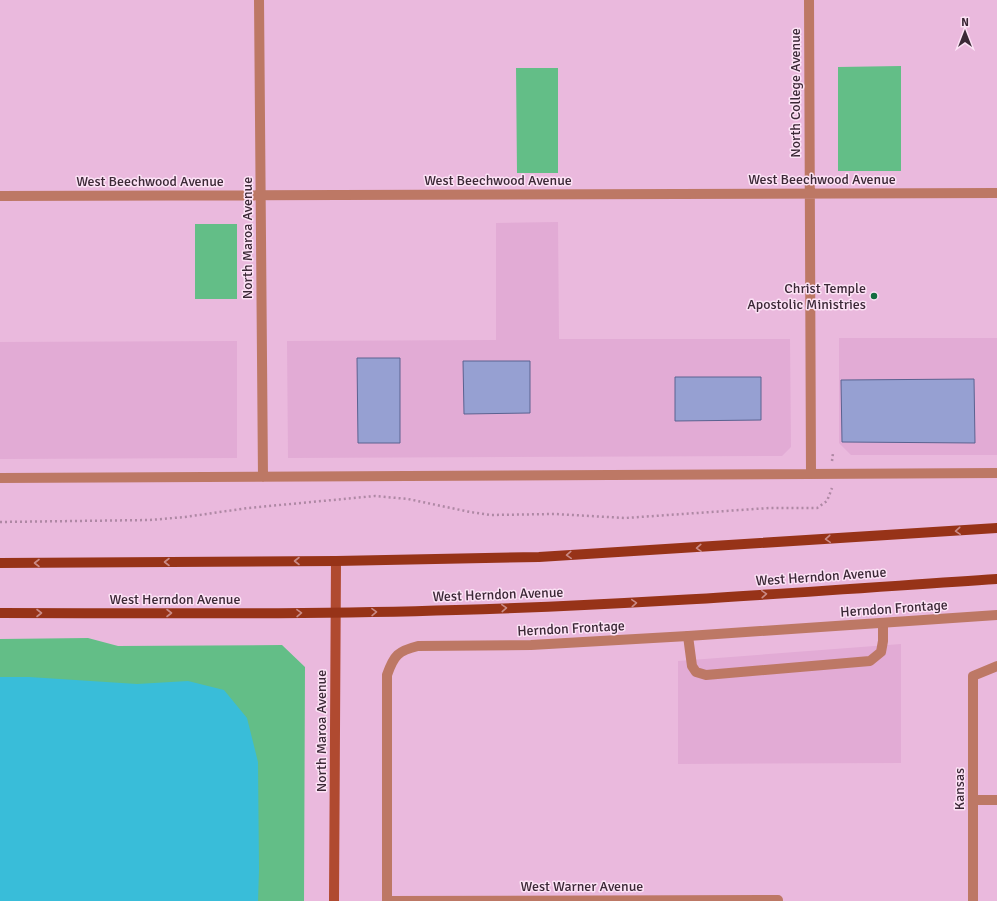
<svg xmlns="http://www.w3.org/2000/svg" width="997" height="901" font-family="Signika,sans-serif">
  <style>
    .built { fill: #e2abd5 }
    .green { fill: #63be87 }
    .water { fill: #39bdd9 }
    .building { fill: #96a0d2; stroke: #5a6290 }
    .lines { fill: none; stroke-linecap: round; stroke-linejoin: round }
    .path { stroke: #ae88a4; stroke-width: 2.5; stroke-dasharray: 2 3; stroke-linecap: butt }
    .service { stroke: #bd7865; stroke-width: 10 }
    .minor { stroke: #bd7865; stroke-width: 10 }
    .secondary { stroke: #b04a30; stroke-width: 10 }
    .primary { stroke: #973318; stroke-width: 10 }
    .oneway { stroke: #ca8a86 }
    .poi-dot { fill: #146d40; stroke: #fce2f5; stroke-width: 1.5 }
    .labels { text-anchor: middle; stroke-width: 3; stroke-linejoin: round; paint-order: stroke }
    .street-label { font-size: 14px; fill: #3b2836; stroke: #fce2f5 }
    .poi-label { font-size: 14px; fill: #3b2836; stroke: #fce2f5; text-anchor: end }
  </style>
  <rect width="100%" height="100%" fill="#eab9dd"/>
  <path class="built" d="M558 222 559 339H790L791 447 782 456 288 458 287 341 496 340V223Z
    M839 338H997V455H851L839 443Z
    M237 341V458L0 459V342Z
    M901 644V763L678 764V661Z"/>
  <path class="green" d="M901 66V171H838V67Z
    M516 68H558V173H517Z
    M195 224H237V299H195Z
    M88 638 118 646 282 645 305 667 304 901H0V639Z"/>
  <path class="water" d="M0 677H29L137 684 188 681 224 690 247 718 258 762 259 870 258 901H0Z"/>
  <path class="building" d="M357 358H400V443H358Z
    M463 361H530V413L464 414Z
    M675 377H761V420L675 421Z
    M974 379 975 443 842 442 841 380Z"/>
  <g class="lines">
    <path class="path" d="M832 461 833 453
      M0 522 150 520 185 517 248 508 375 496 408 499 470 512 490 515 555 514 625 518 769 508H817L827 501 832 488"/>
    <path class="service" d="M688 636 692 666 696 672 706 675 870 661 881 652 883 641V623
      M973 800H997
      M973 901V676L997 666"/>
    <path class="minor" d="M259 0 263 477
      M809 0 811 473
      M0 196 997 193
      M0 478 997 473
      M387 901V675C394 655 398 651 418 646L531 645 688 636 997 615
      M387 901 778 900"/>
    <path class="secondary" d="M334 901 336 561"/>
    <path class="primary" d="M0 563 336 561 539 557 997 528
      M0 613C152 613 304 615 456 610 637 605 817 591 997 579"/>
  </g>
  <defs><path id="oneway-chevron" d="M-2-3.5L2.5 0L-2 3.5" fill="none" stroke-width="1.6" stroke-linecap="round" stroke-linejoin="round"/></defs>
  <g class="oneway">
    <use href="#oneway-chevron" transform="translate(958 531) rotate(176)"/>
    <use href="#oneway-chevron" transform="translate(828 539) rotate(176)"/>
    <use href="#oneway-chevron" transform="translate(699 548) rotate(177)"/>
    <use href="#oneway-chevron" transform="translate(569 555) rotate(177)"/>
    <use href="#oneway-chevron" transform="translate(297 561) rotate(180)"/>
    <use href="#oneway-chevron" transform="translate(167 562) rotate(180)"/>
    <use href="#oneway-chevron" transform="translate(37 563) rotate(180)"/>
    <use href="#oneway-chevron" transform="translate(764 594) rotate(-4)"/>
    <use href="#oneway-chevron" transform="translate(634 603) rotate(-4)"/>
    <use href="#oneway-chevron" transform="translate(504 608) rotate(-3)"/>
    <use href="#oneway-chevron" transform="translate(374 612) rotate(-1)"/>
    <use href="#oneway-chevron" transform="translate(39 613)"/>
    <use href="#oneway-chevron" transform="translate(169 613)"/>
    <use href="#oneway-chevron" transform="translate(299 613) rotate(-1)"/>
  </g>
  <circle class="poi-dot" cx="874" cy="296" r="4"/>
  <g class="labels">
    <g class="street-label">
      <text transform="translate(795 93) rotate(-90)" y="5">North College Avenue</text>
      <text x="822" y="184">West Beechwood Avenue</text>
      <text x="498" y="185">West Beechwood Avenue</text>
      <text x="150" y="186">West Beechwood Avenue</text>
      <text transform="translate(247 238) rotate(-90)" y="5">North Maroa Avenue</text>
      <text transform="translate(821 576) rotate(-4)" y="5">West Herndon Avenue</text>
      <text transform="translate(498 594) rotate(-2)" y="5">West Herndon Avenue</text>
      <text x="175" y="604">West Herndon Avenue</text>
      <text transform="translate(894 608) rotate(-4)" y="5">Herndon Frontage</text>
      <text transform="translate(571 628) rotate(-3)" y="5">Herndon Frontage</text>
      <text transform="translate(321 731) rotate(-90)" y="5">North Maroa Avenue</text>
      <text transform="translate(959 789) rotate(-90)" y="5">Kansas</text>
      <text x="582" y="891">West Warner Avenue</text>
    </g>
    <g class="poi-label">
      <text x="866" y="293">Christ Temple<tspan x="866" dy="16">Apostolic Ministries</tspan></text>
    </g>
  </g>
  <g transform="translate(965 32)" stroke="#fce2f5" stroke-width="3" paint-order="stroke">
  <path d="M0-3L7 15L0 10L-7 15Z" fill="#3b2836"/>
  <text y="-6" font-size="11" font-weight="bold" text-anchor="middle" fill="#3b2836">N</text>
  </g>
</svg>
